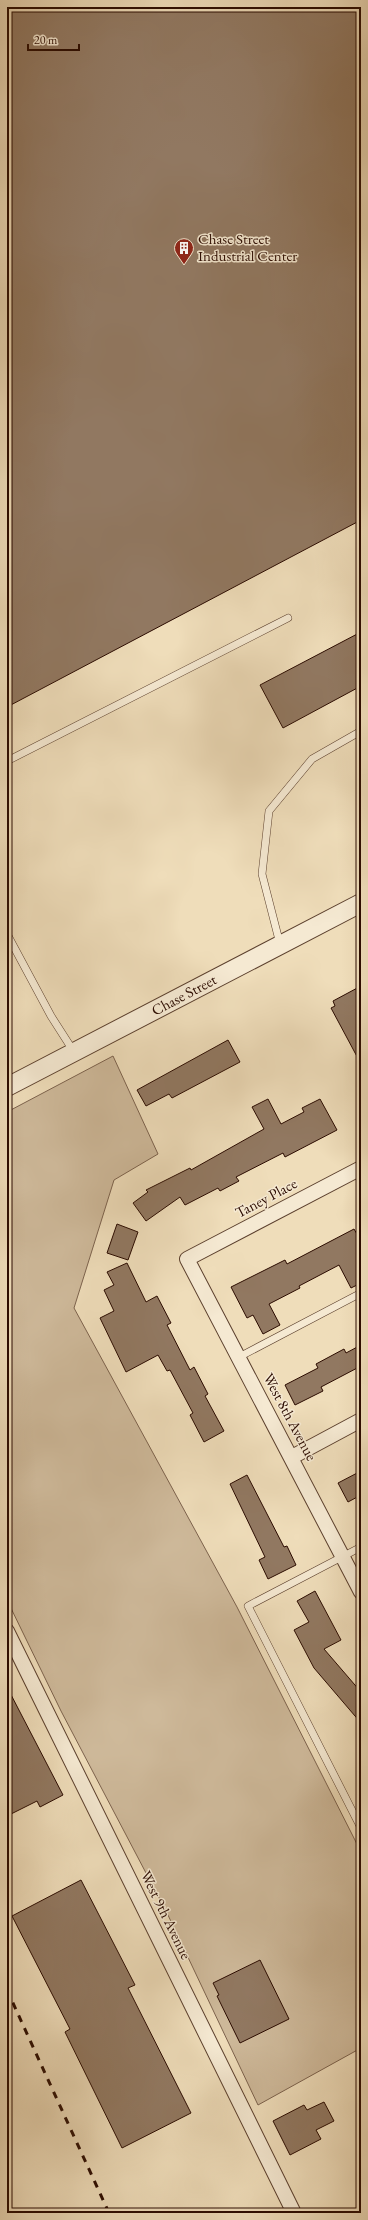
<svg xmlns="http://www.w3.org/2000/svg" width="368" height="2220" font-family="'EB Garamond',serif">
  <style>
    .green { fill: #ceb99a; stroke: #7c624d }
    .building { fill: #917861; stroke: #2b0b00 }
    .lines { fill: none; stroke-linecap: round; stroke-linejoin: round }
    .service-casing { stroke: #5c402e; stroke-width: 8 }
    .minor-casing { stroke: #5c402e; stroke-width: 16 }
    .tertiary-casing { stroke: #5c402e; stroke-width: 20 }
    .service { stroke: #f5e9d2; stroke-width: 7 }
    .minor { stroke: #f5e9d2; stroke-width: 14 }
    .tertiary { stroke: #f5e9d2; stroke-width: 18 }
    .rail { stroke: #2b0b00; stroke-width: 3; stroke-dasharray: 7 7; stroke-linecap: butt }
    .labels { text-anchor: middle; stroke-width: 3; stroke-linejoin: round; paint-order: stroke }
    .poi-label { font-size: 15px; fill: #2b0b00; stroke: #f5e9d2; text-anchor: start }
    .street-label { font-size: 15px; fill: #2b0b00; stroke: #f5e9d2 }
  </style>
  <rect width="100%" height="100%" fill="#efddba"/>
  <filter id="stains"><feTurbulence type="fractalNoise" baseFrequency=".005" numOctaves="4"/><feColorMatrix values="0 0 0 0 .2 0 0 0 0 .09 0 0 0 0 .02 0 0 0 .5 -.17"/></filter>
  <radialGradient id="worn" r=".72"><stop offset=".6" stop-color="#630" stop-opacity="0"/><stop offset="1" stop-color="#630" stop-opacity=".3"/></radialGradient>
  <path class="green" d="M113 1056 158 1154 114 1180 74 1308 237 1607 361 1852V2048L258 2105 167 1913 61 1711 7 1600V1112Z"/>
  <path class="building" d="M7 7H361V520L7 707Z
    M361 632V686L283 728 260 685Z
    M361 986V1064L331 1008 335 1006 333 1001Z
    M228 1040 240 1062 172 1098 169 1094 146 1106 137 1090Z
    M268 1099 281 1124 304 1112 302 1108 320 1099 337 1130 285 1157 283 1153 236 1177 239 1181 220 1191 218 1188 185 1205 180 1197 146 1221 133 1203 148 1192 146 1190 190 1168 191 1170 264 1129 252 1107Z
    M117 1224 138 1232 128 1260 107 1253Z
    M354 1229 361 1241V1283L351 1288 339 1265 299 1286 300 1288 269 1304 280 1325 263 1334 253 1315 247 1318 231 1287 285 1260 287 1264Z
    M127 1263 146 1302 157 1296 171 1323 167 1325 190 1370 194 1367 208 1394 205 1396 224 1431 204 1442 190 1415 193 1413 170 1370 167 1371 158 1355 126 1372 100 1318 114 1311 104 1290 114 1285 107 1272Z
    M361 1345V1366L321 1387 323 1391 295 1405 285 1385 318 1368 316 1364 344 1349 346 1353Z
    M361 1471V1495L348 1502 338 1483Z
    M247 1475 284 1547 287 1546 296 1565 268 1579 259 1560 265 1557 230 1484Z
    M315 1591 341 1640 324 1649 361 1692V1723L314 1668 294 1630 309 1622 297 1601Z
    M7 1687 63 1795 40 1807 37 1801 7 1816Z
    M81 1880 135 1985 128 1988 191 2113 122 2148 65 2032 70 2029 12 1916Z
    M260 1960 289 2019 240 2043 217 1996 219 1995 213 1983Z
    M324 2102 334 2121 316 2130 321 2139 290 2155 273 2121 304 2105 307 2110Z"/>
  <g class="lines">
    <defs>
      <path id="service" d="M7 761 288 618
        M7 934 51 1016 74 1052
        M280 944 262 874 269 811 312 759 361 731
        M239 1357 361 1293
        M361 1547 248 1606 361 1828"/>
      <path id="minor" d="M361 1168 187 1259 361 1592
        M292 1457 361 1420
        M7 1631 294 2213"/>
      <path id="tertiary" d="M7 1087 361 903"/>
    </defs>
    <use href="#service" class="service-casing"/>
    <use href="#minor" class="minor-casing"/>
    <use href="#tertiary" class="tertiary-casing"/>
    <use href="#service" class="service"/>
    <use href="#minor" class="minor"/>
    <use href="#tertiary" class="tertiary"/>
    <path class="rail" d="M7 1990 109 2213"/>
  </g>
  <defs>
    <symbol id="building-pin" viewBox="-11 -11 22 30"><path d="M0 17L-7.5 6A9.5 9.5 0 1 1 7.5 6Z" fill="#8f2418" stroke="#f5e9d2"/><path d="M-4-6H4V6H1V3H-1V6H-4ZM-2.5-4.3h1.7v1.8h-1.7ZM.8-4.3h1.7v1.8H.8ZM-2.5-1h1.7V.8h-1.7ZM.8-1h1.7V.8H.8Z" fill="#fff"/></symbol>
  </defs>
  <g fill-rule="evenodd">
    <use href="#building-pin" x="173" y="237" width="22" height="30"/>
  </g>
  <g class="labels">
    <g class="poi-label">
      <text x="198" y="244">Chase Street<tspan x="198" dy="17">Industrial Center</tspan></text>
    </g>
    <g class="street-label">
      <text transform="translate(184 995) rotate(-28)" y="5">Chase Street</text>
      <text transform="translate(266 1198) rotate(-28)" y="5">Taney Place</text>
      <text transform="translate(290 1417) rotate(62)" y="5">West 8th Avenue</text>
      <text transform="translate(166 1915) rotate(64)" y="5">West 9th Avenue</text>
    </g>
  </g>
  <rect width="368" height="2220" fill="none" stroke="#efddba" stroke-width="24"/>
  <rect x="8" y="8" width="352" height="2204" fill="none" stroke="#2b0b00" stroke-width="2"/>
  <rect x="12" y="12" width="344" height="2196" fill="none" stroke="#2b0b00"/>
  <path d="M28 44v6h51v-6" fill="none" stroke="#2b0b00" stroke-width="2"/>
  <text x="34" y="44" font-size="12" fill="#2b0b00" stroke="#f5e9d2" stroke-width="3" paint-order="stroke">20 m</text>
  <rect width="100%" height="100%" filter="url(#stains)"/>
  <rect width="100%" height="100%" fill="url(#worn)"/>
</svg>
